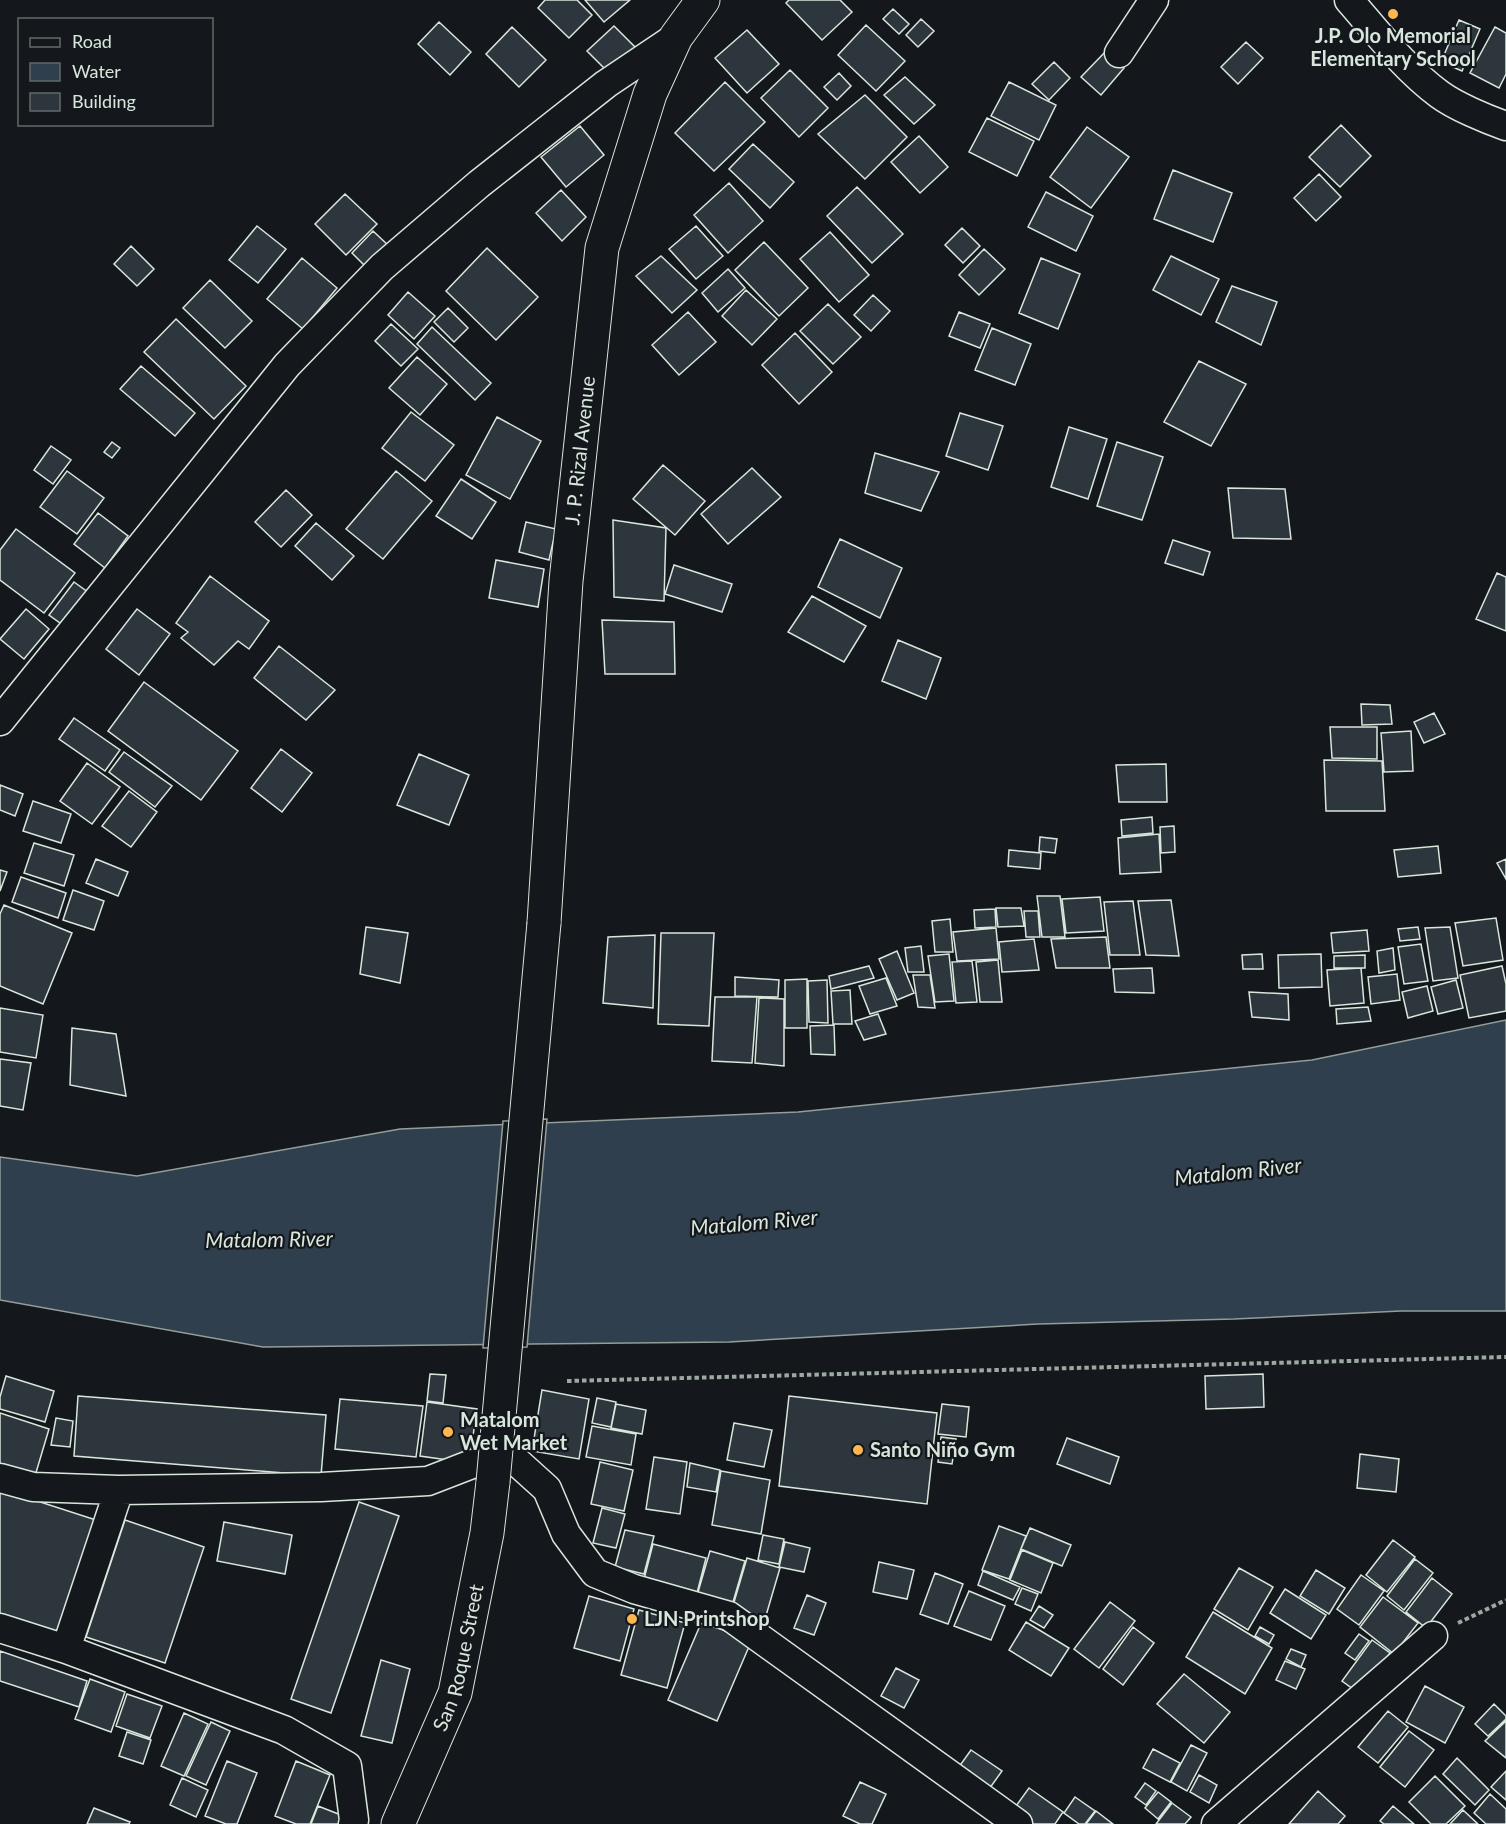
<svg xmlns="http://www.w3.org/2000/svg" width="1506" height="1824" font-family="Lato,sans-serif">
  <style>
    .water { fill: #2f3f4d; stroke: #939e99; stroke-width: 1.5 }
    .pier { fill: #14181c; stroke: #939e99; stroke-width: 1.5 }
    .building { fill: #2c363c; stroke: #d8e6dc; stroke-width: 1.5 }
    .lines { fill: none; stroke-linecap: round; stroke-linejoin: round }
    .street-casing { stroke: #d8e6dc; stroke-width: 31 }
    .primary-casing { stroke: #d8e6dc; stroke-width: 35 }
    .path { stroke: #9da8a2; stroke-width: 4; stroke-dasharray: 4.5 3; stroke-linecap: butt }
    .street { stroke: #14181c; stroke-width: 28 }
    .primary { stroke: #14181c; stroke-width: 33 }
    .primary-bridge-casing { stroke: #d8e6dc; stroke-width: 35; stroke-linecap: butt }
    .primary-bridge { stroke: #14181c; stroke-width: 33 }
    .poi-dot { fill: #ffb74d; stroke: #14181c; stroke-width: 2 }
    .labels { text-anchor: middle; stroke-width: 4.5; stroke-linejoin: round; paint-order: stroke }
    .poi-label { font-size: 20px; font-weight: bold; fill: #d8e6dc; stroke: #14181c; text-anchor: start }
    .street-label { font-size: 20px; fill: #d8e6dc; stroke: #14181c }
    .water-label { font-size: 21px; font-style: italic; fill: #d8e6dc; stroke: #14181c }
  </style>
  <rect width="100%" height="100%" fill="#14181c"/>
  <path class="water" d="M1506 1020V1311H1401L1234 1319 1038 1324 729 1342 263 1347 0 1300V1157L137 1176 400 1129 798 1112 1312 1060Z"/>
  <path class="pier" d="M547 1119 527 1347 483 1348 503 1121Z"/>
  <path class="building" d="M545 0H577L592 15 569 38 538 8Z
    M585 0H630L604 22Z
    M789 0H840L852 12 822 40 786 3Z
    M893 9 909 24 899 34 883 19Z
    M921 19 934 31 918 47 906 35Z
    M1459 20 1480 29 1462 71 1441 62Z
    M439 22 471 52 450 75 418 44Z
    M866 25 905 61 876 91 838 55Z
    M614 26 636 48 609 73 587 51Z
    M512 27 546 60 519 87 486 54Z
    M1495 27 1506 33V74L1499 88 1470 73Z
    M747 30 779 64 747 93 715 58Z
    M1246 42 1263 58 1238 84 1221 67Z
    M1106 51 1124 68 1101 95 1081 77Z
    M1054 62 1070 78 1049 100 1032 84Z
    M790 70 828 108 799 137 761 98Z
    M839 73 851 86 837 100 824 87Z
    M905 77 935 105 914 124 884 95Z
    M725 82 765 122 714 171 675 133Z
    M1009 82 1056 105 1039 140 991 116Z
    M865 95 907 137 865 179 818 134Z
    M987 118 1034 141 1017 176 969 152Z
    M1341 125 1371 156 1340 187 1309 157Z
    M580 126 604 155 566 187 541 157Z
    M1087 127 1129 157 1091 208 1050 177Z
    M919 136 948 167 920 193 891 162Z
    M753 144 794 182 770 208 729 169Z
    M1173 170 1232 193 1213 242 1154 219Z
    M1319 174 1341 197 1316 221 1294 198Z
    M729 183 763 221 728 253 694 215Z
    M857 187 903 234 872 263 827 216Z
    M561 190 586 217 562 241 536 213Z
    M1046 192 1093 216 1076 251 1028 227Z
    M345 194 377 224 346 255 315 224Z
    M257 226 286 249 258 283 229 260Z
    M696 226 723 256 696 279 669 249Z
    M962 228 980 246 963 263 945 245Z
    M373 231 389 246 367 268 352 253Z
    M830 232 869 275 839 302 800 259Z
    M764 242 808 288 779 316 735 270Z
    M131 246 154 269 137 286 114 264Z
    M487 248 538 297 496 340 446 291Z
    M984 249 1005 269 979 295 959 275Z
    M661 256 697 290 672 313 636 276Z
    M1171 256 1219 279 1201 315 1153 290Z
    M302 258 337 288 303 329 267 299Z
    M1041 258 1080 274 1058 329 1019 313Z
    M728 269 745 288 718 312 702 293Z
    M210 280 252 321 225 348 183 308Z
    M1232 286 1277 302 1261 345 1216 322Z
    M746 290 777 319 752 345 722 316Z
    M408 292 435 316 414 339 388 315Z
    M873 295 890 311 871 331 854 315Z
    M828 304 861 337 833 364 800 331Z
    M448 308 468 328 454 342 434 322Z
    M688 312 716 342 679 375 652 345Z
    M959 312 990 324 980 348 949 336Z
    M176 319 246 386 214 419 144 352Z
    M391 324 418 349 401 366 375 341Z
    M432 327 491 383 475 400 417 344Z
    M992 328 1031 344 1015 385 975 370Z
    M795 333 832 372 799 404 762 365Z
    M417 357 447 384 420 415 389 388Z
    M1199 361 1246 384 1211 446 1164 422Z
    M141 366 195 413 175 436 120 389Z
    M411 412 454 445 425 481 382 448Z
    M960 413 1003 426 988 470 946 456Z
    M497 417 541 441 510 499 466 475Z
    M1069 427 1107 439 1088 499 1051 487Z
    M112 442 120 448 112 458 104 452Z
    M1117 442 1163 457 1142 520 1097 506Z
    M51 446 71 460 53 484 34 470Z
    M875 453 939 472 921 511 865 493Z
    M663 465 705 501 675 535 633 499Z
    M752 468 781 497 728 544 701 514Z
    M67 471 104 498 77 534 40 507Z
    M396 471 432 501 383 559 346 529Z
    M461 479 496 502 472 539 436 516Z
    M1228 488 1285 489 1291 539 1233 538Z
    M286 490 312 515 281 547 255 522Z
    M98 513 128 536 105 568 74 544Z
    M613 520 666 528 664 601 614 597Z
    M526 522 556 529 549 560 519 552Z
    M316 523 354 556 332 580 295 546Z
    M16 529 75 573 44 613 0 580V550Z
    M840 539 902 568 880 618 818 587Z
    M1173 540 1210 552 1203 575 1165 563Z
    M496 560 544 569 538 607 489 598Z
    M674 565 732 584 722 612 665 594Z
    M1497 573 1506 577V631L1476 619Z
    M210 576 269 621 249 649 238 641 214 665 181 638 188 632 176 623Z
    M74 582 92 595 67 628 49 615Z
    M812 596 866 626 844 662 788 632Z
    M26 609 49 629 24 659 0 639Z
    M137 609 170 634 139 675 106 649Z
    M602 620 674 622 675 674H605Z
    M898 640 941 658 926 699 882 681Z
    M279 646 335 690 306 720 254 678Z
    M144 682 238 751 201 800 108 731Z
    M1361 704 1390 705 1392 724 1362 725Z
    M1434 713 1445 734 1424 743 1414 722Z
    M74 718 120 750 105 771 59 739Z
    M1330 727H1377V759L1332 758Z
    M1411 731 1413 771 1384 772 1381 733Z
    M281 749 312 773 282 812 251 788Z
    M124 752 172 786 155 807 109 772Z
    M419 754 469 775 449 825 397 805Z
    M1324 760 1382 761 1385 811H1326Z
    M87 763 120 787 92 824 60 801Z
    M1166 764 1167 802H1119L1116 765Z
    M0 785 23 794 15 816 0 810Z
    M129 791 157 812 131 847 102 826Z
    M33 801 71 814 61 843 23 831Z
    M1152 817 1153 833 1122 836 1121 820Z
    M1174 826 1175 852 1161 853 1160 827Z
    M1159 834 1161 872 1120 874 1118 838Z
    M1040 837 1057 839 1055 853 1039 851Z
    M34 843 74 855 64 886 24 873Z
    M1438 846 1441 873 1398 877 1394 850Z
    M1009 850 1041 853 1040 869 1008 866Z
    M96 859 128 872 118 896 86 883Z
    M1506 859V879L1497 863Z
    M0 870 7 872 0 891Z
    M21 877 66 893 58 918 12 902Z
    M73 890 104 901 94 930 63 920Z
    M1037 896H1060L1065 937H1042Z
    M1100 897 1104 931 1066 933 1062 899Z
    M1171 900 1179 956 1146 955 1138 901Z
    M1133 901 1140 955H1110L1104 902Z
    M4 905 72 933 43 1004 0 986V914Z
    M996 908H1021L1024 926 998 927Z
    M995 909 996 927 975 928 974 910Z
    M1024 911H1038L1040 937H1026Z
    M1496 918 1503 960 1463 966 1455 923Z
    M950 919 953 952H935L932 921Z
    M366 927 408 933 400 983 360 974Z
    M1418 927 1420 939 1400 941 1398 929Z
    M1450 927 1458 978 1433 981 1425 928Z
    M996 928 999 959 957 961 953 932Z
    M1367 930 1369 951 1333 953 1331 933Z
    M661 933H714L709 1026 658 1024Z
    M655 935 653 1008 603 1003 608 937Z
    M1106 937 1110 968H1056L1051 939Z
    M1034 939 1039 970 1002 972 999 942Z
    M1421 944 1428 981 1404 984 1398 947Z
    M921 946 924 972H908L905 948Z
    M1393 948 1395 970 1379 973 1377 951Z
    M897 951 914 993 897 1000 879 959Z
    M949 954 954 1001 935 1002 928 956Z
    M1262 954 1263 969H1243L1242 955Z
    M1321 954 1322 987 1279 988 1278 955Z
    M1365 955V968H1334V956Z
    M998 960 1002 1002H980L976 962Z
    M972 961 977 1002 956 1003 952 962Z
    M869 966 874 978 831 989 829 976Z
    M1502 966 1506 984V1011L1469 1018 1460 975Z
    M1152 968 1154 993 1115 992 1113 969Z
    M1361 968 1364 1003 1330 1006 1327 970Z
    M1397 974 1400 1000 1371 1004 1368 977Z
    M913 975H930L935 1008 918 1007Z
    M735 977 779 980 778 997 735 996Z
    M886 978 897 1006 870 1014 859 986Z
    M807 979V1028H785V980Z
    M827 980 828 1023 809 1022 808 981Z
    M1456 980 1463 1008 1438 1014 1431 987Z
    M1427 986 1433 1011 1408 1018 1402 992Z
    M850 990 852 1024H833L831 991Z
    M1249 992 1288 994 1289 1020 1252 1017Z
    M715 997H757L752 1063 712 1061Z
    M759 998 784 999V1066L755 1063Z
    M1368 1007 1371 1021 1337 1024 1336 1009Z
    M0 1008 43 1015 36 1058 0 1052Z
    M878 1014 886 1034 864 1040 855 1021Z
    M834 1025 835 1055 811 1054 810 1026Z
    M72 1028 116 1034 126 1096 70 1085Z
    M0 1059 31 1063 23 1110 0 1106Z
    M430 1374 446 1375 443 1403 427 1401Z
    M1263 1374 1264 1407 1206 1409 1205 1376Z
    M6 1376 54 1391 45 1422 0 1409V1397Z
    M542 1390 589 1399 579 1459 532 1451Z
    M78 1396 326 1415 321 1476 74 1456Z
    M789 1396 937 1413 927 1504 779 1486Z
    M597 1398 616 1402 611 1427 592 1423Z
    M340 1399 423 1406 416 1457 335 1449Z
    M427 1402 477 1409 469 1463 420 1456Z
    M616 1404 646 1410 642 1434 611 1428Z
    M942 1404 969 1407 966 1437 938 1434Z
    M0 1413 49 1429 35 1476 0 1465Z
    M56 1418 73 1421 70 1447 51 1445Z
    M734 1423 772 1430 764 1467 727 1460Z
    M592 1426 636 1434 631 1465 586 1457Z
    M941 1437 956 1439 952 1464 938 1462Z
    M1067 1438 1119 1457 1110 1484 1057 1464Z
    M1360 1454 1399 1459 1396 1492 1357 1488Z
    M654 1457 687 1462 680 1514 646 1509Z
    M600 1462 633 1470 624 1511 591 1504Z
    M690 1463 720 1470 716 1492 687 1487Z
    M721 1471 770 1480 761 1534 712 1525Z
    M0 1489 99 1521 63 1636 0 1616Z
    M359 1502 399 1516 331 1713 291 1699Z
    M602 1508 625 1514 616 1548 593 1543Z
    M125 1520 204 1547 165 1663 86 1637Z
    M224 1522 292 1535 285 1574 217 1561Z
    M999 1526 1026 1536 1009 1579 982 1570Z
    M1030 1528 1071 1545 1062 1566 1021 1549Z
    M625 1530 654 1536 644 1574 615 1567Z
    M763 1535 784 1539 779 1564 758 1560Z
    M1393 1540 1415 1557 1387 1592 1366 1575Z
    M785 1542 810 1548 804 1572 779 1567Z
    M653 1544 706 1558 697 1593 644 1579Z
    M1022 1550 1053 1563 1041 1593 1010 1580Z
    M710 1551 745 1561 731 1609 696 1599Z
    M747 1558 780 1568 765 1619 732 1609Z
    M1415 1559 1433 1573 1404 1610 1387 1596Z
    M879 1562 914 1570 907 1599 873 1592Z
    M1239 1568 1273 1587 1248 1630 1214 1609Z
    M1316 1570 1345 1588 1329 1614 1300 1596Z
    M983 1571 1020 1587 1013 1600 978 1585Z
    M935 1573 963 1584 948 1624 920 1614Z
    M1361 1575 1384 1591 1359 1625 1337 1609Z
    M1432 1578 1452 1594 1426 1628 1406 1612Z
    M1022 1588 1038 1594 1031 1611 1015 1604Z
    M1285 1589 1326 1615 1311 1639 1270 1613Z
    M969 1591 1005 1606 991 1640 954 1626Z
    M807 1595 826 1603 814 1635 794 1628Z
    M589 1596 634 1609 620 1661 574 1648Z
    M1383 1597 1418 1623 1394 1654 1360 1627Z
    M1110 1602 1135 1621 1099 1668 1074 1649Z
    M1039 1606 1053 1615 1044 1628 1030 1620Z
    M639 1610 685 1623 667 1688 621 1675Z
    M1213 1612 1272 1648 1245 1694 1186 1657Z
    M702 1621 751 1642 717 1721 668 1700Z
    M1026 1622 1069 1648 1051 1676 1009 1650Z
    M1133 1627 1154 1643 1123 1685 1103 1669Z
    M1260 1627 1274 1635 1269 1644 1255 1636Z
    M1359 1634 1369 1641 1355 1660 1345 1653Z
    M1372 1640 1390 1653 1360 1694 1342 1681Z
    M1291 1649 1306 1655 1301 1667 1286 1659Z
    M0 1651 87 1681 79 1707 0 1681Z
    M381 1660 410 1669 392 1743 361 1736Z
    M1285 1661 1305 1669 1296 1689 1276 1680Z
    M896 1668 919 1680 904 1708 881 1696Z
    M1184 1674 1230 1712 1204 1743 1157 1704Z
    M90 1679 125 1692 111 1732 75 1719Z
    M1425 1686 1464 1707 1445 1743 1406 1722Z
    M127 1694 162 1706 150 1738 116 1726Z
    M1494 1704 1506 1716V1719L1488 1736 1475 1724Z
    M1388 1711 1408 1727 1378 1763 1358 1747Z
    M184 1713 208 1724 184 1776 161 1766Z
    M1506 1721V1758L1485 1741Z
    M211 1722 230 1731 206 1785 186 1776Z
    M1409 1731 1434 1750 1405 1787 1380 1767Z
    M127 1732 151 1740 143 1764 119 1756Z
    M1191 1745 1207 1753 1187 1791 1171 1782Z
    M1153 1749 1180 1763 1170 1782 1143 1768Z
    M971 1750 1002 1771 987 1792 956 1771Z
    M1457 1758 1489 1790 1475 1805 1443 1774Z
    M227 1761 257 1773 237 1824H226L205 1816Z
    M296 1761 330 1775 310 1824H296L275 1816Z
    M1506 1771V1800L1491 1787Z
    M1199 1775 1217 1785 1209 1803 1190 1792Z
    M1435 1776 1465 1806 1446 1824H1431L1409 1802Z
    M182 1778 208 1790 196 1817 170 1805Z
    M860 1782 886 1794 872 1824H860L843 1816Z
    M1145 1783 1156 1791 1146 1805 1135 1797Z
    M1029 1788 1063 1812 1055 1824H1027L1011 1813Z
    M1318 1791 1345 1816 1338 1824H1289Z
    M1158 1792 1171 1802 1158 1819 1145 1808Z
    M1490 1794 1506 1809V1824H1486L1474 1813Z
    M1075 1797 1095 1811 1085 1824H1079L1064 1813Z
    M1172 1803 1191 1817 1185 1824H1156Z
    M318 1806 346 1817 343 1824H311Z
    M1393 1806 1414 1824H1384L1380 1821Z
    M94 1808 130 1822 129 1824H87Z
    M1463 1810 1478 1824H1450Z
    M1096 1811 1113 1824H1086Z"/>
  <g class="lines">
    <defs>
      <path id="street" d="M1349 0C1377 32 1404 68 1439 94 1455 106 1486 119 1506 126
        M1119 53 1154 0
        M0 721 287 365 382 267 479 184 606 84 676 37
        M516 1461 547 1489 566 1534 595 1573 634 1589 729 1616 1018 1824
        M0 1478 33 1487 119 1490 321 1487 428 1481 472 1464
        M0 1628 66 1649 284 1730 347 1766 354 1820 353 1824
        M66 1649 119 1490
        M1216 1824 1433 1636"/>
      <g id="primary">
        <path id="s1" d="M544 923 566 581 602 248 650 94 676 37 703 0"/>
        <path id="s2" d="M398 1824 455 1693 487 1533 493 1482"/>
      </g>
    </defs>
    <use href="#street" class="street-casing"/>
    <use href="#primary" class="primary-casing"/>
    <path class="path" d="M567 1381 1506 1357
      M1458 1623 1506 1600"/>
    <use href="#street" class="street"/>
    <use href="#primary" class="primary"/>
    <defs>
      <path id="primary-bridge" d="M493 1482 544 923"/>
    </defs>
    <use href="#primary-bridge" class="primary-bridge-casing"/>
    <use href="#primary-bridge" class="primary-bridge"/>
  </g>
  <g class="poi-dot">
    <circle cx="1393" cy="14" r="6"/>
    <circle cx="448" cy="1432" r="6"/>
    <circle cx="858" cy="1450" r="6"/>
    <circle cx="632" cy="1619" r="6"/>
  </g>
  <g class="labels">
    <g class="poi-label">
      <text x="1393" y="43" text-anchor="middle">J.P. Olo Memorial<tspan x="1393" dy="23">Elementary School</tspan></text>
      <text x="460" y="1427">Matalom<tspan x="460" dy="23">Wet Market</tspan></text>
      <text x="870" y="1457">Santo Niño Gym</text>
      <text x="644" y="1626">LJN Printshop</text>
    </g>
    <g class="street-label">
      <text dy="7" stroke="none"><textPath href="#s1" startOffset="474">J. P. Rizal Avenue</textPath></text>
      <text dy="7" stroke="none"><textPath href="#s2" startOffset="178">San Roque Street</textPath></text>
    </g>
    <g class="water-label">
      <text transform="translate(1238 1172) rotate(-6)" y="7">Matalom River</text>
      <text transform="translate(754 1223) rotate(-5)" y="7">Matalom River</text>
      <text transform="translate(269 1240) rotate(-1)" y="7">Matalom River</text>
    </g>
  </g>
  <rect x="18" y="18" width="195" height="108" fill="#14181c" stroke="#626a69" stroke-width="1.5"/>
  <rect x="30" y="38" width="30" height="9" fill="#14181c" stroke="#626a69" stroke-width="1.5"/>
  <text x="72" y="48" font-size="18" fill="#d8e6dc">Road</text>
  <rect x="30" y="63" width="30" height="18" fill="#2f3f4d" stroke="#626a69" stroke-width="1.5"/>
  <text x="72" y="78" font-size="18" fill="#d8e6dc">Water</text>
  <rect x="30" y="93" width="30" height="18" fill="#2c363c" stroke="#626a69" stroke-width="1.5"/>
  <text x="72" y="108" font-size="18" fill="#d8e6dc">Building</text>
</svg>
